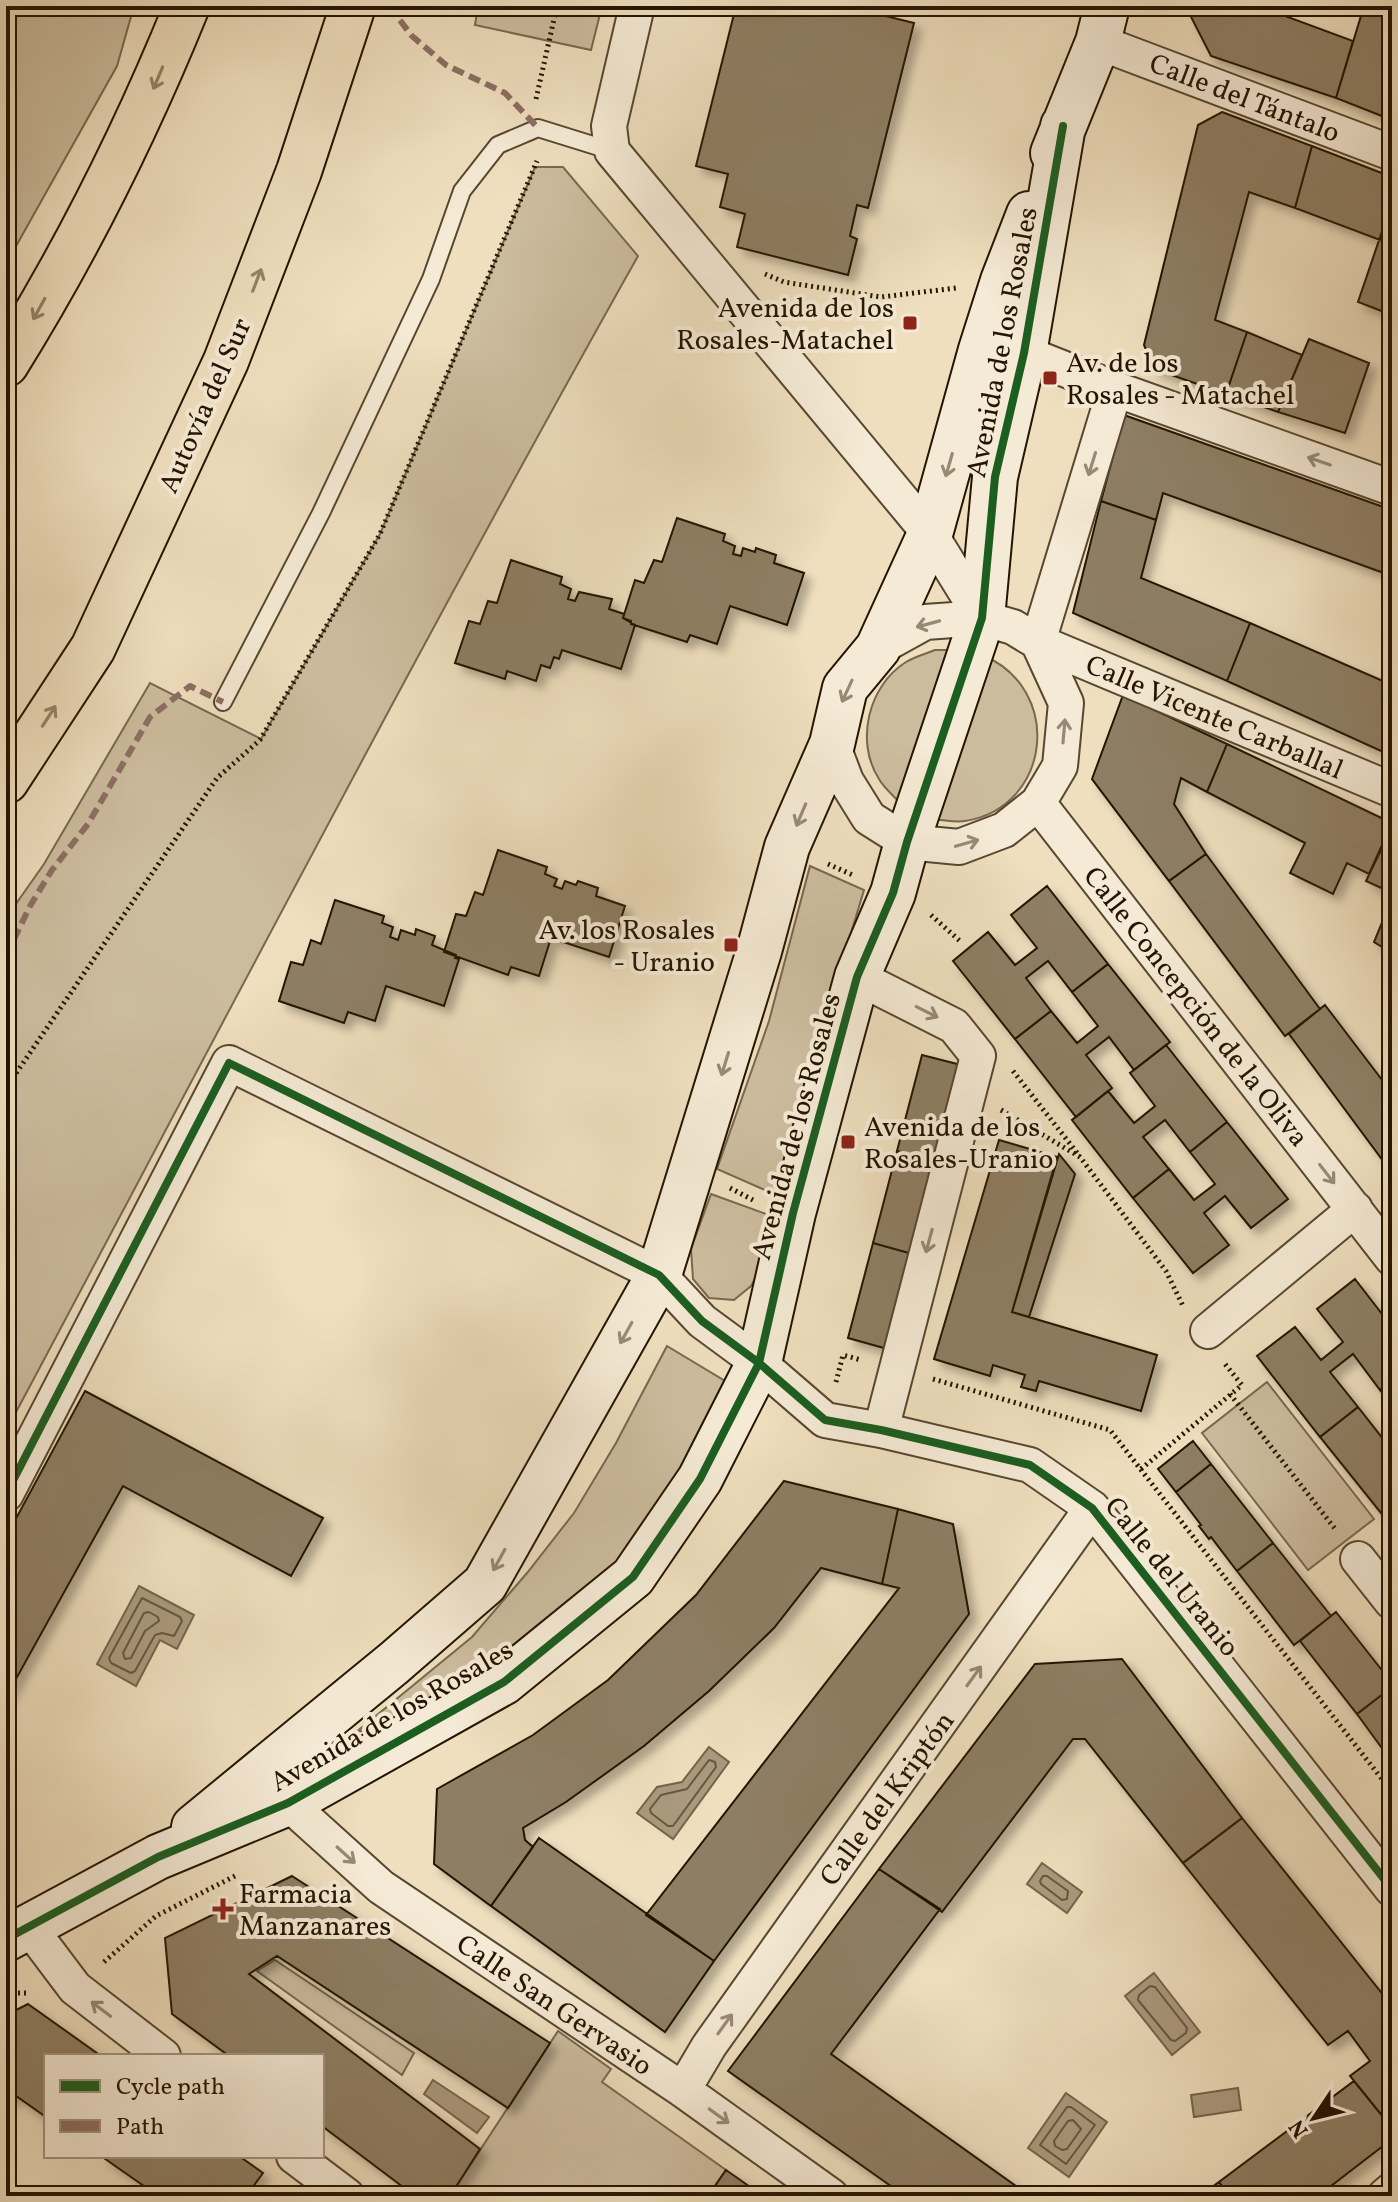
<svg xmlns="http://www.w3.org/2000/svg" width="1398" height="2202" font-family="Vollkorn,serif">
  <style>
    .green { fill: #ccbc9e; stroke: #78684f; stroke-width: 2 }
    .water { fill: #aa9a7d; stroke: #74644b; stroke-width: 2 }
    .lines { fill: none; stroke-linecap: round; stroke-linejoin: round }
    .shore { stroke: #67573e; stroke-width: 2 }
    .building { fill: #8e7e63; stroke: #241400; stroke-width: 2; filter: url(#shadow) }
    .lane-casing { stroke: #574730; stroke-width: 20 }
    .street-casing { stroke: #574730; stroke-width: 38 }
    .secondary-casing { stroke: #241400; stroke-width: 48 }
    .highway-casing { stroke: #241400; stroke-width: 48 }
    .path { stroke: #241400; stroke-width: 5; stroke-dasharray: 2 4; stroke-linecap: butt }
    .lane { stroke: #f5ead5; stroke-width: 16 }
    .street { stroke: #f5ead5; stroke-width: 34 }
    .secondary { stroke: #f5ead5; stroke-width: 44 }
    .highway { stroke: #efdfbe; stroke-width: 44 }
    .quiet { stroke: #8d6e63; stroke-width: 6; stroke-dasharray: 12 6; stroke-linecap: butt }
    .cycleway-casing { stroke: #f5ead5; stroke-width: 13 }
    .cycleway { stroke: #1b5e20; stroke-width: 8 }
    .oneway { stroke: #948468 }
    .oneway2 { stroke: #978a75 }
    .poi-dot { fill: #8f2418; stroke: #f5ead5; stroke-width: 3 }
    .labels { text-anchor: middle; stroke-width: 8; stroke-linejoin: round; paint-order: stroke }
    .street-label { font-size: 28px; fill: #241400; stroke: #f5ead5 }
    .poi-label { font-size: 28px; fill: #241400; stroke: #f5ead5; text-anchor: start }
  </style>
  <defs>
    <filter id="shadow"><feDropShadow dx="7" dy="7" stdDeviation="4" flood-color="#0004"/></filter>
  </defs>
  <rect width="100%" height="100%" fill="#efdfbe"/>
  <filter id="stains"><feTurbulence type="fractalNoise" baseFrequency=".0025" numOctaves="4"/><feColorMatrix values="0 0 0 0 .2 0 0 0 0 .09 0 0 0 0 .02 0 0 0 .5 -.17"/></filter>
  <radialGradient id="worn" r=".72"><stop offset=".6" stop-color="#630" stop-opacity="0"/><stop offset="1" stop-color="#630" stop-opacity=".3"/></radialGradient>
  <path class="green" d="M6 6H134L117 66 6 264Z
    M478 6H602L591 50 475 25Z
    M535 167H563L638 256C420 644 215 1039 6 1431V918L44 864 150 683 261 739 380 534Z
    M935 650H952L900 803C893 795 884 788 879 779 855 742 868 686 906 662 914 657 925 654 935 650Z
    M982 655C1064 688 1052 807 965 821 954 823 940 819 928 819Z
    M810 866 864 890 808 1075 781 1197 717 1169 769 1021Z
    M711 1194 769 1215 760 1270 751 1286 734 1300 709 1298 693 1279 691 1249Z
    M667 1346 725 1381 703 1439 624 1560 529 1644 406 1716 355 1733 472 1637 527 1573 574 1513 616 1443Z
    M1267 1382 1374 1519 1308 1570 1202 1433Z
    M275 1960 414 2053 402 2075 257 1971Z
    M558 2031 611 2069 602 2082 726 2170 708 2196H450Z"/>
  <path class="water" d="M139 1586 194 1615 177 1649 160 1640 136 1686 97 1664Z
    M709 1747 729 1762 673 1839 637 1813 657 1787 682 1782Z
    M1042 1863 1082 1892 1067 1913 1027 1884Z
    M1154 1973 1200 2032 1172 2055 1125 1996Z
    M433 2080 489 2117 477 2133 424 2094Z
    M1238 2088 1241 2110 1194 2117 1191 2095Z
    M1066 2093 1107 2122 1069 2177 1028 2148Z"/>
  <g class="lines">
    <path class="shore" d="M142 1598 180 1617 182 1621 174 1636 162 1633 155 1635 135 1671 131 1673 111 1663 109 1658Z
      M149 1612 158 1617 159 1621 145 1631 131 1658 125 1659 123 1653 144 1613Z
      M709 1760 715 1762 716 1767 673 1826H668L651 1813 650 1809 661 1795 687 1789Z
      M1043 1876H1047L1068 1891 1067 1899 1062 1900 1041 1884 1040 1881Z
      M1150 1986 1155 1987 1187 2028 1186 2033 1175 2041 1171 2040 1138 2000 1139 1995Z
      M1067 2107H1071L1095 2125 1066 2164 1040 2145Z
      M1073 2120 1081 2129 1067 2149 1062 2150 1055 2146 1054 2141 1068 2121Z"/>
  </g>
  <path class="building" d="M736 6H845L914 23 868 208 857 205 850 236 857 239 848 275 737 247 745 214 720 207 728 174 696 166Z
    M1191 6H1267L1266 9 1353 41 1336 98 1211 56 1189 13Z
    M1364 6H1392V120L1336 98Z
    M1222 112 1312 146 1295 208 1249 192 1215 320 1247 332 1226 394 1154 369 1144 345 1198 125Z
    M1312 146 1392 177V202L1380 240 1295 208Z
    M1392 202V315L1358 302Z
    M1247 332 1302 355 1278 412 1226 394Z
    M1309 339 1369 363 1345 433 1278 412Z
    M1124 415 1392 510V576L1163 493 1156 520 1101 501Z
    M1101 501 1156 520 1141 578 1250 623 1227 681 1073 613Z
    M677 518 725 534 723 541 735 546 733 554 741 556 743 548 755 552 756 548 776 555 774 563 804 573 787 625 730 606 717 644 690 635 687 642 631 624V621L623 618 635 580 644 583 654 560 662 562Z
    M511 560 562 577 560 584 571 589 568 599 575 601 579 592 612 599 609 609 624 614 623 618 635 625 621 669 562 650 559 659 554 657 550 668 541 665 536 681 507 671 505 679 455 663 469 621 480 624 488 601 497 603Z
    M1250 623 1392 685V756L1227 681Z
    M1123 695 1227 744 1207 792 1181 778 1174 804 1206 854 1169 881 1092 779Z
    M1227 744 1392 823 1369 874 1347 863 1333 894 1290 873 1305 843 1207 792Z
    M1392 827V893L1366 881Z
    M498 850 547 867 545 874 557 879 554 886 562 889 565 881 576 885 578 881 598 888 596 896 625 906 609 957 551 938 539 976 511 967 508 975 444 952 456 914 466 916 475 892 483 895Z
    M1206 854 1320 1009 1285 1036 1169 881Z
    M1047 886 1108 964 1072 992 1048 961 1026 978 1051 1011 1015 1039 953 961 988 932 1015 965 1037 948 1011 915Z
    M1392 898V953L1374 942Z
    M335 900 384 916 382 923 393 927 390 937 398 940 401 930 415 935 416 929 435 936 432 945 456 955 455 958 459 959 444 1006 386 986 375 1021 348 1012 344 1023 279 1001 291 962 303 965 311 940 321 944Z
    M1108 964 1170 1042 1134 1070 1109 1037 1086 1055 1112 1088 1076 1117 1015 1039 1051 1011 1077 1043 1098 1026 1072 992Z
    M1325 1005 1392 1093V1173L1289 1034Z
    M1166 1045 1227 1122 1190 1152 1165 1120 1143 1137 1169 1169 1133 1198 1072 1120 1108 1091 1134 1123 1155 1106 1130 1073Z
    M922 1055 965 1066 940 1161 897 1151Z
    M1227 1122 1288 1199 1251 1228 1225 1196 1204 1213 1229 1245 1193 1273 1133 1198 1169 1169 1194 1200 1215 1184 1190 1152Z
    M999 1140 1057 1157 1012 1312 1157 1355 1141 1411 1039 1381 1036 1391 1021 1387 1025 1375 993 1365 990 1376 934 1359Z
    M897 1151 940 1161 916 1255 873 1243Z
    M1059 1154 1075 1174 1029 1317 1012 1312Z
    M873 1243 916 1255 891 1350 848 1338Z
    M1355 1279 1392 1327V1380L1380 1390 1353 1354 1330 1372 1358 1407 1320 1437 1257 1356 1295 1327 1321 1360 1343 1342 1317 1309Z
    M1392 1380V1404L1380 1390Z
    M85 1391 323 1518 291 1576 123 1486 6 1697V1537Z
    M1358 1407 1384 1440 1392 1434V1504L1381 1513 1320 1437Z
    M1193 1441 1211 1464 1176 1492 1158 1469Z
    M1211 1464 1273 1543 1237 1571 1211 1537 1209 1539 1199 1526 1201 1525 1176 1492Z
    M784 1481 898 1509 882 1584 821 1568 774 1628 709 1691 644 1746 566 1802 523 1828 525 1840 533 1847 491 1906 434 1864 437 1789 533 1735 608 1680 696 1595Z
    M898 1509 953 1524 969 1614 714 1961 646 1915 899 1588 882 1584Z
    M1273 1543 1331 1616 1294 1645 1237 1571Z
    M1336 1612 1392 1683V1687L1357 1714 1300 1641Z
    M1122 1659 1242 1818 1183 1863 1085 1739H1073L942 1912 879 1869 1035 1664Z
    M1392 1687V1762L1357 1714Z
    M1242 1818 1392 2006V2128L1350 2076 1370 2061 1348 2031 1328 2045 1183 1863Z
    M539 1838 714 1961 665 2032 491 1906Z
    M879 1869 940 1909 831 2054 1030 2196H905L728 2071Z
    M292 1876 550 2043 508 2108 277 1956 249 1974 480 2149 450 2196H415L322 2126V2056H229L172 2014 165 1938Z
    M28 2004 101 2056H46V2117L16 2096 6 2101V2015Z
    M1354 2081 1392 2128V2139L1318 2196H1230L1219 2182Z
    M101 2156H239L263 2173 246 2196H148L151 2191Z
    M726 2170 763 2196H708Z
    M1219 2182 1230 2196H1200Z"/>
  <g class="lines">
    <defs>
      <path id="lane" d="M223 702 321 513 431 279 462 191 498 145 538 128 612 151"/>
      <path id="street" d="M637 6 609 126 612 151 930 534 982 618
        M1098 42 1392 153
        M1024 353 1115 389 1392 488
        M878 648 925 622 982 618 1013 627 1038 642 1392 790
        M832 744 846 781 869 818 907 842 959 847 1004 830 1038 803 1060 766 1066 703 1038 642 1115 389
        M1038 803 1392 1258
        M857 977 954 1026 978 1056 881 1430
        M1208 1331 1355 1209
        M6 1494 229 1063 659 1275 702 1321 759 1363 825 1420 881 1430 1030 1465 1092 1508 1392 1889
        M1358 1559 1392 1602
        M288 1803 381 1887 683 2090 831 2196
        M29 1927 75 1988 163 2056
        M683 2090 709 2046 1092 1508
        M294 2156 347 2196
        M1385 2196 1392 2190"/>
      <path id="secondary" d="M1053 153 1098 42 1107 6
        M194 1827 394 1663 485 1584 659 1275 759 951 787 847 832 744 845 688 878 648 930 534 981 350 1003 281 1029 214
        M6 1939 158 1857 288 1803 504 1682 633 1577 700 1479 759 1363 793 1213 857 977 893 893 907 842 982 618 995 477 1024 353 1063 126"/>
      <path id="highway" d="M6 364C75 253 138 127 187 6
        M6 781 93 648 226 361 299 171 353 6"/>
    </defs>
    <use href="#lane" class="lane-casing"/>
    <use href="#street" class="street-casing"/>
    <use href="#secondary" class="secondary-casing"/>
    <use href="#highway" class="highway-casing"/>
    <path class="path" d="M536 99 557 6
      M765 274 784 282 881 297 956 288
      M828 864 855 876
      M931 915 960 941
      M1013 1071 1078 1154
      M6 1088 217 778 260 740 380 534 537 161
      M1001 1110 1080 1157 1166 1271 1183 1306
      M730 1188 753 1200
      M933 1379 1110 1430 1392 1792
      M836 1382 843 1355 861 1360
      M1230 1394 1336 1530
      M1141 1469 1242 1385 1225 1364
      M104 1962 156 1916 235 1876
      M6 1993H29"/>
    <use href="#lane" class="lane"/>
    <use href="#street" class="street"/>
    <use href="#secondary" class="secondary"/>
    <use href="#highway" class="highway"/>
    <path class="quiet" d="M389 6 412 36 446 65 505 93 538 128
      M6 956 30 906 52 870 88 824 150 717 190 686 223 702"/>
    <defs>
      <path id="cycleway" d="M6 1494 229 1063 659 1275 702 1321 759 1363 825 1420 881 1430 1030 1465 1092 1508 1392 1889
        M6 1939 158 1857 288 1803 504 1682 633 1577 700 1479 759 1363 793 1213 857 977 893 893 907 842 982 618 995 477 1024 353 1063 126"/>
    </defs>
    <use href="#cycleway" class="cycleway-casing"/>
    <use href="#cycleway" class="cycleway"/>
  </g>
  <defs><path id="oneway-shaft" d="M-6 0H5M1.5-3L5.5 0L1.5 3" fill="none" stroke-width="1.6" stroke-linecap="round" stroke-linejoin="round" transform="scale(2)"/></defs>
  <g class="oneway">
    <use href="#oneway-shaft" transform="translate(158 78) rotate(113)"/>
    <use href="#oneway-shaft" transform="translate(257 280) rotate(-69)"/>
    <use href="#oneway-shaft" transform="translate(39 309) rotate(119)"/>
    <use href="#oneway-shaft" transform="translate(49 716) rotate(-57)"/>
  </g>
  <g class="oneway2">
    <use href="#oneway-shaft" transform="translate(1319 461) rotate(-161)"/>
    <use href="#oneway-shaft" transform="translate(1092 464) rotate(107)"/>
    <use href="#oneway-shaft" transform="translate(949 465) rotate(106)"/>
    <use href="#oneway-shaft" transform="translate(928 624) rotate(165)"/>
    <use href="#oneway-shaft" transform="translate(847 691) rotate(115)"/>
    <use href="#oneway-shaft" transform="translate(1064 731) rotate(-85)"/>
    <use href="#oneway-shaft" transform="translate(801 815) rotate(113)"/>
    <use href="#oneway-shaft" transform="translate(967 843) rotate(-16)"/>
    <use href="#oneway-shaft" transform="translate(927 1012) rotate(27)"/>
    <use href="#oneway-shaft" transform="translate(725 1064) rotate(107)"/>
    <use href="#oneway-shaft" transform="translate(1327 1174) rotate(52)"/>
    <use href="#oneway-shaft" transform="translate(929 1241) rotate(105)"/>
    <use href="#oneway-shaft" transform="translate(626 1333) rotate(119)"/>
    <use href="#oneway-shaft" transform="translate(499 1560) rotate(119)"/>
    <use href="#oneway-shaft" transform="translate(974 1676) rotate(-54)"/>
    <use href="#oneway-shaft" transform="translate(346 1855) rotate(42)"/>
    <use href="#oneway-shaft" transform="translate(101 2009) rotate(-143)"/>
    <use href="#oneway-shaft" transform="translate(725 2024) rotate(-54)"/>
    <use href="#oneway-shaft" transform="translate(719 2116) rotate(36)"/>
  </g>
  <g class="poi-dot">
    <rect x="902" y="315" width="16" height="16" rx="4"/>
    <rect x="1042" y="370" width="16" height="16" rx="4"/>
    <rect x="723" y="937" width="16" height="16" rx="4"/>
    <rect x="840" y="1134" width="16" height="16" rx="4"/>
    <path d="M219 1897h8v8h8v8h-8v8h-8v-8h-8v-8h8z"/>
  </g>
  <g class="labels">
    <g class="street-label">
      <text transform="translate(1245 97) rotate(21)" y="10">Calle del Tántalo</text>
      <text transform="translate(1001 342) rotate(-79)" y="10">Avenida de los Rosales</text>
      <text transform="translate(204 405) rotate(-66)" y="10">Autovía del Sur</text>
      <text transform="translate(1215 716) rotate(23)" y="10">Calle Vicente Carballal</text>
      <text transform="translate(1197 1006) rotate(52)" y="10">Calle Concepción de la Oliva</text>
      <text transform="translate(795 1126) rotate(-75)" y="10">Avenida de los Rosales</text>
      <text transform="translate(1173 1576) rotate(51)" y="10">Calle del Uranio</text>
      <text transform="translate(391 1715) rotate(-30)" y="10">Avenida de los Rosales</text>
      <text transform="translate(886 1798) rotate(-54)" y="10">Calle del Kriptón</text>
      <text transform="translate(555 2004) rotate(34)" y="10">Calle San Gervasio</text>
    </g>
    <g class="poi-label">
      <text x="894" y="317" text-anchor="end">Avenida de los<tspan x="894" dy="32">Rosales-Matachel</tspan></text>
      <text x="1066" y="372">Av. de los<tspan x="1066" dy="32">Rosales - Matachel</tspan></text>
      <text x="715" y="939" text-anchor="end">Av. los Rosales<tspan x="715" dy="32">- Uranio</tspan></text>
      <text x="864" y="1136">Avenida de los<tspan x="864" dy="32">Rosales-Uranio</tspan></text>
      <text x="239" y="1903">Farmacia<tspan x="239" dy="32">Manzanares</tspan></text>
    </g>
  </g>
  <rect width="1398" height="2202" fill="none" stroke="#efdfbe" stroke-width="32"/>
  <rect x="8" y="8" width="1382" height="2186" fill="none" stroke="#241400" stroke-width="4"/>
  <rect x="16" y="16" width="1366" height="2170" fill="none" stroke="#241400" stroke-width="2"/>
  <rect x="44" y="2054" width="280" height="104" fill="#f5ead5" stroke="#a19480" stroke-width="2"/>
  <rect x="60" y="2080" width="40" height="12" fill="#1b5e20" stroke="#a19480" stroke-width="2"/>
  <text x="116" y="2094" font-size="24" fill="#241400">Cycle path</text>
  <rect x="60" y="2120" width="40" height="12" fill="#8d6e63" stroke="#a19480" stroke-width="2"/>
  <text x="116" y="2134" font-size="24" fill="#241400">Path</text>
  <g transform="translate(1314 2118) rotate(235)" stroke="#f5ead5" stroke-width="6" paint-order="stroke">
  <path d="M0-6L14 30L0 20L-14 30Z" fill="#241400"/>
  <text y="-12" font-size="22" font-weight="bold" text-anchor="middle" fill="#241400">N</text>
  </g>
  <rect width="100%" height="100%" filter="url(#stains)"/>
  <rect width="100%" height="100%" fill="url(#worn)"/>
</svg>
